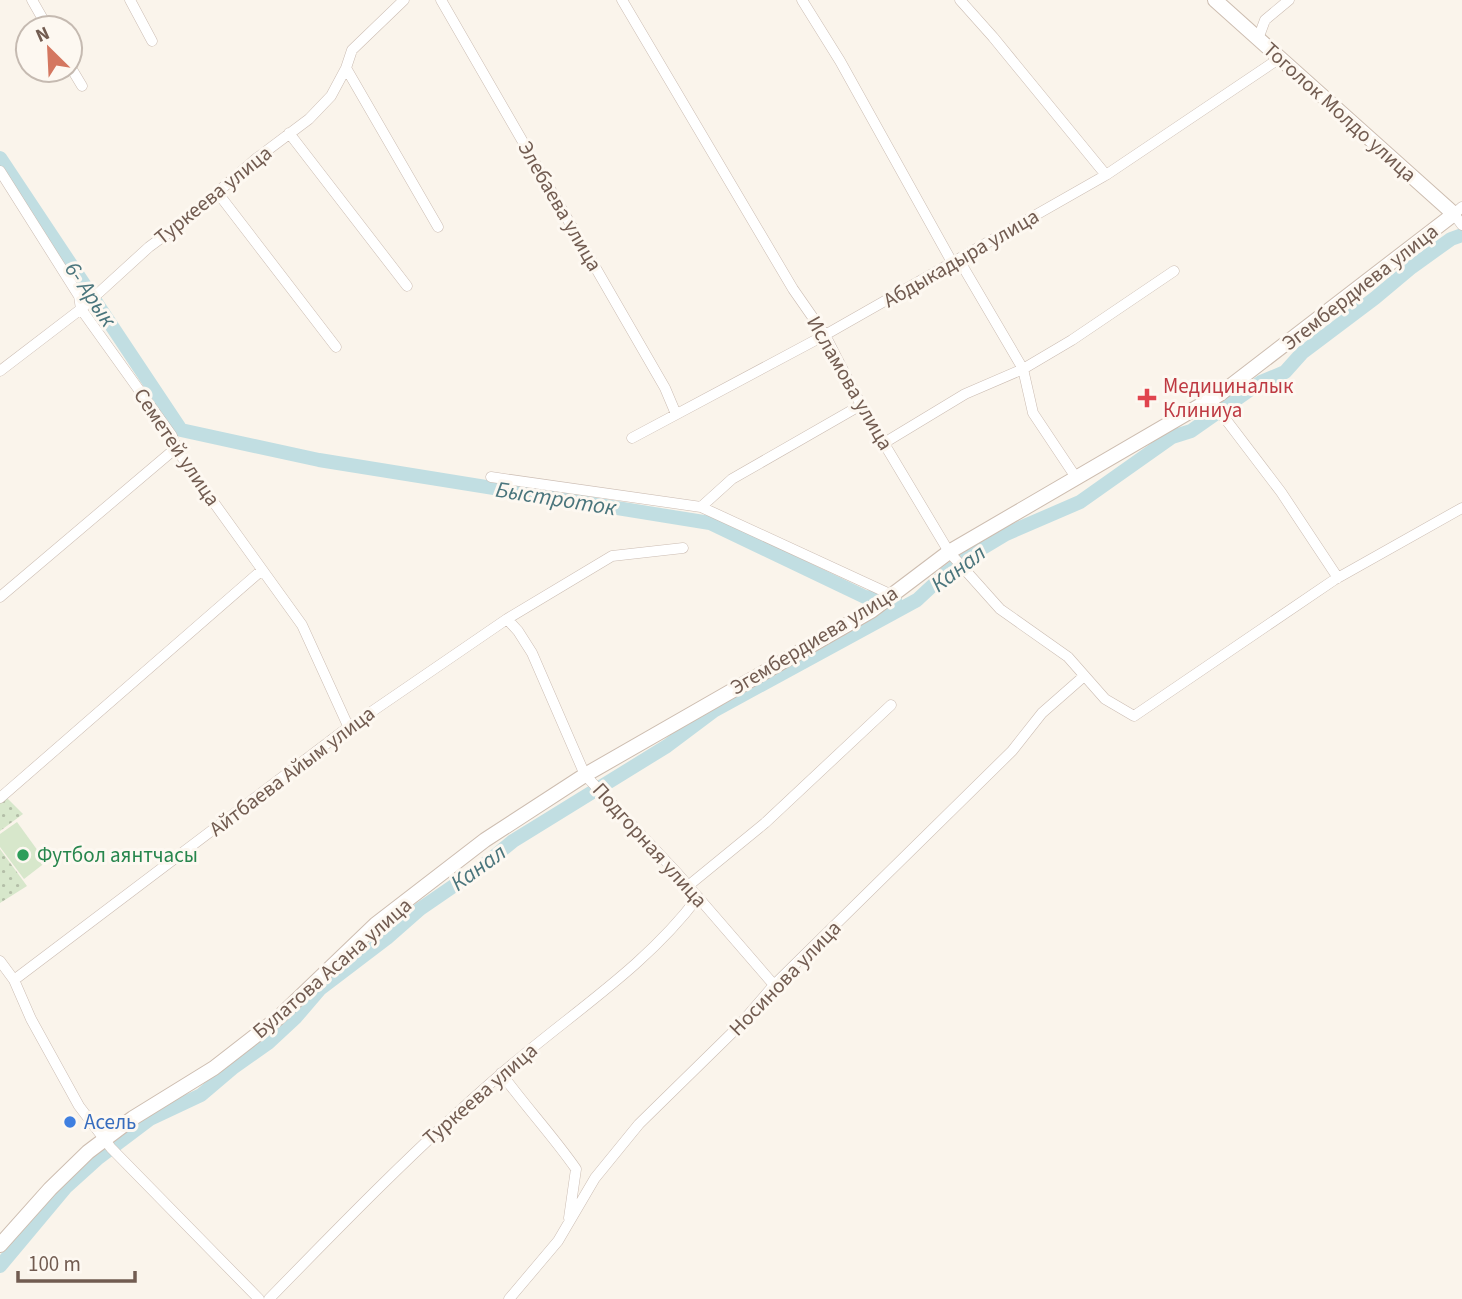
<svg xmlns="http://www.w3.org/2000/svg" width="1462" height="1299" font-family="'Source Sans 3',sans-serif">
  <style>
    .green { fill: #d7e7cb }
    .park { fill: url(#park-dots) }
    .lines { fill: none; stroke-linecap: round; stroke-linejoin: round }
    .river { stroke: #c1dee2; stroke-width: 14 }
    .street-casing { stroke: #cbbcb2; stroke-width: 11 }
    .secondary-casing { stroke: #cdbdb0; stroke-width: 16 }
    .street { stroke: #fff; stroke-width: 10 }
    .secondary { stroke: #fff; stroke-width: 14 }
    .health-dot { fill: #e0444e; stroke: #fdf8f1; stroke-width: 2.5 }
    .leisure-dot { fill: #2e9e5b; stroke: #fdf8f1; stroke-width: 2.5 }
    .shop-dot { fill: #3f7fe0; stroke: #fdf8f1; stroke-width: 2.5 }
    .labels { text-anchor: middle; stroke-width: 6; stroke-linejoin: round; paint-order: stroke }
    .street-label { font-size: 21px; fill: #725c51; stroke: #fdf8f1 }
    .health-label { font-size: 21px; fill: #be3a42; stroke: #fdf8f1; text-anchor: start }
    .leisure-label { font-size: 21px; fill: #27864d; stroke: #fdf8f1; text-anchor: start }
    .shop-label { font-size: 21px; fill: #366cbe; stroke: #fdf8f1; text-anchor: start }
    .water-label { font-size: 23px; font-style: italic; fill: #4a757c; stroke: #fdf8f1 }
  </style>
  <defs>
    <pattern id="park-dots" width="8" height="8" patternUnits="userSpaceOnUse" patternTransform="scale(1.75)"><rect width="8" height="8" fill="#d7e7cb"/><path d="M2 2h.1M6 6h.1" fill="none" stroke="#b3bea7" stroke-width="1.8" stroke-linecap="round"/></pattern>
  </defs>
  <rect width="100%" height="100%" fill="#faf4eb"/>
  <path class="green" d="M17 822 46 862 24 879 0 847V834Z"/>
  <path class="park" d="M5 796 23 814 0 831V800Z
    M0 849 27 886 0 903Z"/>
  <g class="lines">
    <path class="river" d="M0 158 181 430 319 460 710 523 865 597 895 599
      M0 1266 66 1187 97 1159 150 1119 201 1095 234 1067 268 1043 296 1017 320 989 387 938 420 909 484 865 513 841 667 746 715 710 917 600 946 573 966 558 1006 534 1080 502 1172 437 1191 431 1261 382 1285 372 1302 353 1375 298 1412 267 1451 239 1462 235"/>
    <defs>
      <path id="street" d="M32 0 48 28
        M130 0 152 41
        M441 0 665 388 676 414
        M622 0 793 289 825 335 861 405 949 552 1000 609 1068 657 1105 699 1134 716 1334 580 1462 508
        M802 0 840 61 953 264
        M960 0 993 37 1106 175
        M1258 39 1265 20 1289 0
        M70 66 82 86
        M346 68 438 227
        M289 133 407 286
        M0 171 79 296 81 309 172 436 176 448 194 475 302 625 349 728
        M217 192 336 347
        M1462 207 1454 214 1462 225
        M959 260 1023 369 1033 413 1077 479
        M0 371 81 309 149 247 183 222 257 158 309 119 331 96 346 68 352 50 404 0
        M1211 400 1281 492 1338 578
        M632 438 825 335 1106 175 1280 58
        M884 443 965 394 1023 369 1072 340 1174 271
        M491 477 701 507 892 595
        M701 507 732 479 861 405
        M0 597 176 448
        M507 619 518 631 532 653 585 775 678 874 774 985
        M0 798 262 570
        M688 886 765 823 891 705
        M0 961 14 980 31 1019 79 1106 111 1148 259 1299
        M14 980 342 732 507 619 612 556 683 548
        M501 1073C525 1106 553 1136 576 1169L569 1218
        M269 1299C344 1222 419 1145 501 1074 567 1016 645 968 698 897
        M509 1299 558 1241 595 1178 639 1124 737 1028 774 985 1012 751 1042 713 1083 677"/>
      <path id="secondary" d="M0 1245 50 1189 88 1152 133 1118 214 1068 277 1019 376 924 485 840 585 775 871 611 949 552 1220 394 1454 214 1215 0"/>
    </defs>
    <use href="#street" class="street-casing"/>
    <use href="#secondary" class="secondary-casing"/>
    <use href="#street" class="street"/>
    <use href="#secondary" class="secondary"/>
  </g>
  <path class="health-dot" d="M1143.5 387.5h7v7h7v7h-7v7h-7v-7h-7v-7h7z"/>
  <circle class="leisure-dot" cx="23" cy="855" r="7"/>
  <circle class="shop-dot" cx="70" cy="1122" r="7"/>
  <g class="labels">
    <g class="street-label">
      <text transform="translate(1340 112) rotate(42)" y="7">Тоголок Молдо улица</text>
      <text transform="translate(213 195) rotate(-39)" y="7">Туркеева улица</text>
      <text transform="translate(560 206) rotate(60)" y="7">Элебаева улица</text>
      <text transform="translate(961 258) rotate(-30)" y="7">Абдыкадыра улица</text>
      <text transform="translate(1360 287) rotate(-38)" y="7">Эгембердиева улица</text>
      <text transform="translate(850 383) rotate(60)" y="7">Исламова улица</text>
      <text transform="translate(177 447) rotate(56)" y="7">Семетей улица</text>
      <text transform="translate(814 640) rotate(-31)" y="7">Эгембердиева улица</text>
      <text transform="translate(292 771) rotate(-37)" y="7">Айтбаева Айым улица</text>
      <text transform="translate(650 845) rotate(48)" y="7">Подгорная улица</text>
      <text transform="translate(332 968) rotate(-41)" y="7">Булатова Асана улица</text>
      <text transform="translate(785 978) rotate(-46)" y="7">Носинова улица</text>
      <text transform="translate(480 1094) rotate(-41)" y="7">Туркеева улица</text>
    </g>
    <g class="health-label">
      <text x="1163" y="393">Медициналык<tspan x="1163" dy="24">Клиниуа</tspan></text>
    </g>
    <g class="leisure-label">
      <text x="37" y="862">Футбол аянтчасы</text>
    </g>
    <g class="shop-label">
      <text x="84" y="1129">Асель</text>
    </g>
    <g class="water-label">
      <text transform="translate(91 294) rotate(56)" y="8">6- Арык</text>
      <text transform="translate(556 498) rotate(9)" y="8">Быстроток</text>
      <text transform="translate(958 568) rotate(-37)" y="8">Канал</text>
      <text transform="translate(478 867) rotate(-36)" y="8">Канал</text>
    </g>
  </g>
  <g transform="translate(49 49) rotate(336)"><circle r="33" fill="#fdf8f1" stroke="#c5bab1" stroke-width="2"/>
  <path d="M0-5L12 26L0 18L-12 26Z" fill="#d47760"/>
  <text y="-10" font-size="19" font-weight="bold" text-anchor="middle" fill="#725c51">N</text>
  </g>
  <path d="M18 1271v10h117v-10" fill="none" stroke="#725c51" stroke-width="3.5"/>
  <text x="28" y="1271" font-size="21" fill="#725c51" stroke="#fdf8f1" stroke-width="5" paint-order="stroke">100 m</text>
</svg>
